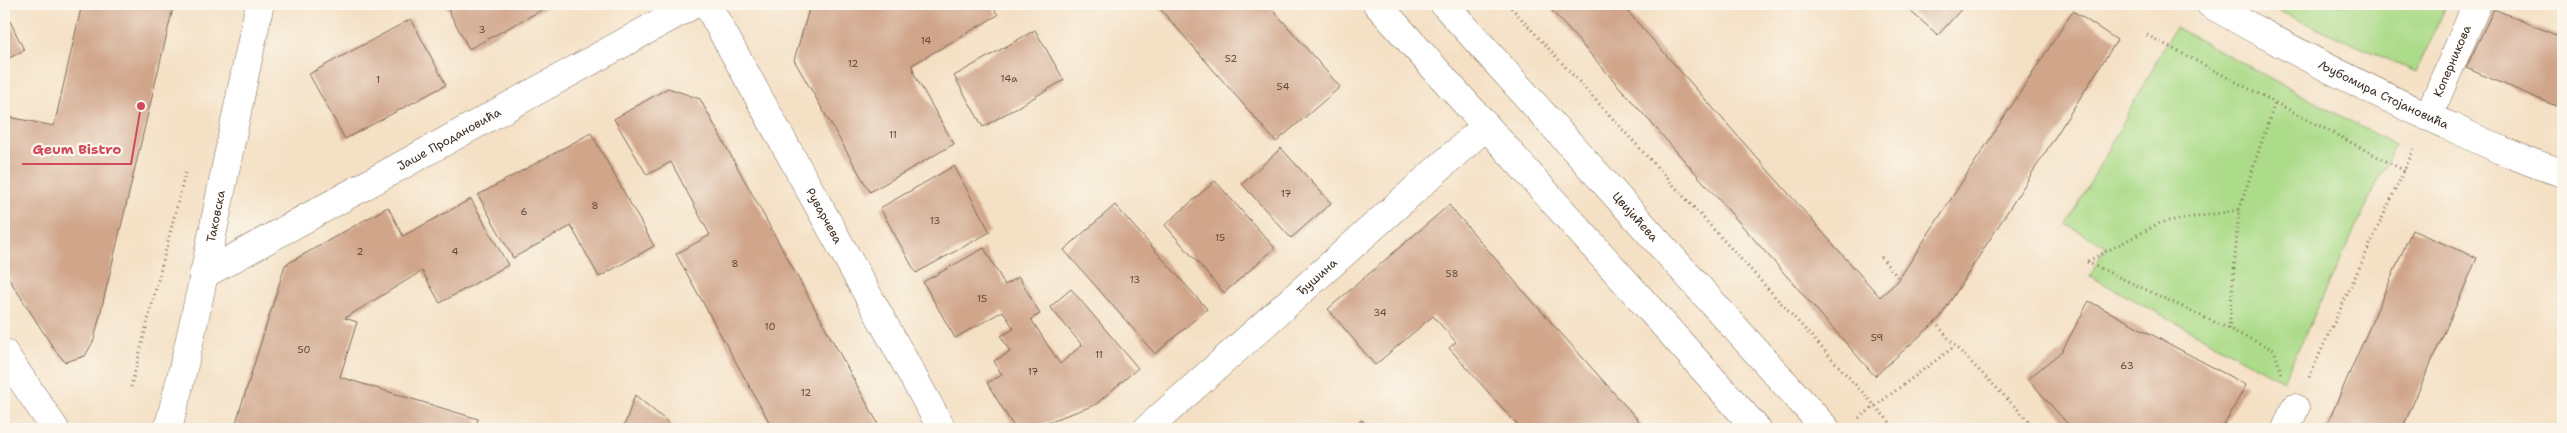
<svg xmlns="http://www.w3.org/2000/svg" width="2567" height="433" font-family="'Shantell Sans',sans-serif">
  <style>
    .green { fill: #acdb89; stroke: #748254 }
    .building { fill: #d0a58a }
    .lines { fill: none; stroke-linecap: round; stroke-linejoin: round }
    .minor-casing { stroke: #7c6a58; stroke-width: 29 }
    .major-casing { stroke: #7c6a58; stroke-width: 29 }
    .path { stroke: #7c6a58; stroke-width: 3; stroke-dasharray: 1 4; stroke-linecap: butt }
    .minor { stroke: #fff; stroke-width: 28 }
    .major { stroke: #fff; stroke-width: 28 }
    .labels { text-anchor: middle; stroke-width: 4.5; stroke-linejoin: round; paint-order: stroke }
    .number-label { font-size: 10px; fill: #604939 }
    .street-label { font-size: 12px; fill: #3b2a1e; stroke: #fbf7ec }
    .leader { fill: none; stroke: #d1495b; stroke-width: 2 }
    .callout-dot { fill: #d1495b; stroke: #fbf7ec; stroke-width: 2 }
    .callout-label { font-size: 14px; text-anchor: middle; font-weight: bold; fill: #d1495b; stroke: #fbf7ec; stroke-width: 4.5; stroke-linejoin: round; paint-order: stroke }
  </style>
  <rect width="100%" height="100%" fill="#fbf7ec"/>
  <filter id="ink" filterUnits="userSpaceOnUse"><feTurbulence type="fractalNoise" baseFrequency=".02" numOctaves="2"/><feDisplacementMap in="SourceGraphic" scale="10" xChannelSelector="R" yChannelSelector="G"/><feConvolveMatrix kernelMatrix="1 2 1 2 8 2 1 2 1" color-interpolation-filters="sRGB"/></filter>
  <filter id="wash" filterUnits="userSpaceOnUse"><feTurbulence type="fractalNoise" baseFrequency=".0096" numOctaves="4" result="noise"/><feDisplacementMap in="SourceGraphic" scale="20" xChannelSelector="R" yChannelSelector="G"/><feGaussianBlur stdDeviation="1.12" result="paint"/><feColorMatrix in="noise" values="0 0 0 0 0 0 0 0 0 0 0 0 0 0 0 0 0 1.4 0 .05"/><feComposite in="paint" operator="in"/></filter>
  <g filter="url(#wash)">
    <rect width="100%" height="100%" fill="#f4e0c4"/>
    <path class="green" d="M2263 4H2447L2416 72Z
      M2175 27 2395 145 2283 381 2090 276 2106 246 2067 225Z"/>
    <g id="blocks">
      <path class="building" d="M82 4H174L94 340 85 356 65 362 54 349 4 271V116L54 126Z
        M445 4H553L469 49Z
        M814 4H991L998 15 912 65 915 76 954 144 870 192 794 60 810 6Z
        M1156 4H1268L1340 87 1276 142Z
        M1546 4H1621L1880 297 1897 282 2073 11 2117 40 1939 319 1875 376Z
        M1902 4H1966L1938 35Z
        M4 9 24 50 4 61Z
        M2494 9 2563 38V109L2466 68Z
        M411 19 446 85 345 139 309 74Z
        M1035 30 1064 80 983 127 954 76Z
        M668 88 700 99 881 429H773L676 254 710 235 671 162 647 175 614 119Z
        M591 133 654 246 599 277 571 226 513 258 478 195Z
        M1281 148 1331 203 1291 238 1242 184Z
        M954 166 990 232 916 273 880 208Z
        M1215 181 1275 248 1224 293 1165 225Z
        M471 199 508 265 440 303 422 271 345 318 357 322 340 377 478 419 475 429H234L285 265 388 207 403 236Z
        M1115 205 1207 309 1155 354 1064 250Z
        M1449 205 1519 286 1646 429H1521L1449 348 1456 342 1433 316 1375 365 1328 309Z
        M2412 230 2477 258 2456 306 2402 429H2325Z
        M984 248 1005 285 1019 277 1040 314 1031 319 1060 364 1082 345 1050 307 1071 289 1138 368 1095 405 1028 429H1015L987 383 1002 375 994 361 1010 352 1001 336 1014 329 1003 311 955 338 923 282Z
        M2089 301 2246 385 2222 429H2072L2028 379 2062 351Z
        M635 395 676 429H623Z
        M1362 420 1371 429H1351Z
        M1408 422 1415 429H1400Z"/>
    </g>
  </g>
  <g filter="url(#ink)">
    <use href="#blocks" fill-opacity="0" stroke="#7c6a58" stroke-width="1"/>
    <g class="lines">
      <defs>
        <g id="minor">
          <path id="s1" d="M707 4 942 429"/>
          <path id="s2" d="M2210 4C2287 48 2366 89 2447 125 2485 143 2523 161 2563 173"/>
          <path id="s3" d="M2428 117 2477 4"/>
          <path id="s4" d="M203 275 694 4"/>
          <path d="M4 353 55 429"/>
          <path id="s5" d="M1147 429 1486 126"/>
          <path d="M2286 429 2295 408"/>
        </g>
        <g id="major">
          <path d="M1377 4 1757 429"/>
          <path id="s6" d="M1444 4 1826 429"/>
          <path id="s7" d="M168 429C205 289 228 145 260 4"/>
        </g>
      </defs>
      <use href="#minor" class="minor-casing"/>
      <use href="#major" class="major-casing"/>
      <path class="path" d="M1508 4 1896 429
        M2147 35 2405 171
        M1881 257 1899 279
        M2088 261 2162 222 2239 210
        M2087 262 2274 350 2282 374
        M1935 322 1955 346 2037 429
        M2229 329 2239 210 2275 102
        M2309 377 2414 149
        M131 387 186 170
        M1859 418 1955 346"/>
      <use href="#minor" class="minor"/>
      <use href="#major" class="major"/>
    </g>
  </g>
  <g class="labels">
    <g class="number-label">
      <text x="482" y="33">3</text>
      <text x="926" y="44">14</text>
      <text x="1231" y="62">52</text>
      <text x="853" y="67">12</text>
      <text x="1009" y="82">14a</text>
      <text x="378" y="83">1</text>
      <text x="1283" y="90">54</text>
      <text x="893" y="138">11</text>
      <text x="1286" y="197">17</text>
      <text x="595" y="209">8</text>
      <text x="524" y="215">6</text>
      <text x="935" y="224">13</text>
      <text x="1220" y="241">15</text>
      <text x="360" y="255">2</text>
      <text x="455" y="255">4</text>
      <text x="735" y="267">8</text>
      <text x="1452" y="277">58</text>
      <text x="1135" y="283">13</text>
      <text x="982" y="302">15</text>
      <text x="1380" y="316">34</text>
      <text x="770" y="330">10</text>
      <text x="1877" y="341">59</text>
      <text x="304" y="353">50</text>
      <text x="1099" y="358">11</text>
      <text x="2127" y="369">63</text>
      <text x="1033" y="375">17</text>
      <text x="806" y="396">12</text>
    </g>
    <g class="street-label">
      <text dy="4" stroke="none"><textPath href="#s3" startOffset="61">Коперникова</textPath></text>
      <text dy="4" stroke="none"><textPath href="#s2" startOffset="196">Љубомира Стојановића</textPath></text>
      <text dy="4" stroke="none"><textPath href="#s4" startOffset="281">Јаше Продановића</textPath></text>
      <text dy="4" stroke="none"><textPath href="#s1" startOffset="242">Руварчева</textPath></text>
      <text dy="4" stroke="none"><textPath href="#s6" startOffset="286">Цвијићева</textPath></text>
      <text dy="4" stroke="none"><textPath href="#s7" startOffset="218">Таковска</textPath></text>
      <text dy="4" stroke="none"><textPath href="#s5" startOffset="228">Ђушина</textPath></text>
    </g>
  </g>
  <path class="leader" d="M141 106L131 164H22"/>
  <circle class="callout-dot" cx="141" cy="106" r="5"/>
  <g class="callout-label">
    <text x="77" y="154">Geum Bistro</text>
  </g>
  <rect width="2567" height="433" fill="none" stroke="#fbf7ec" stroke-width="20"/>
</svg>
